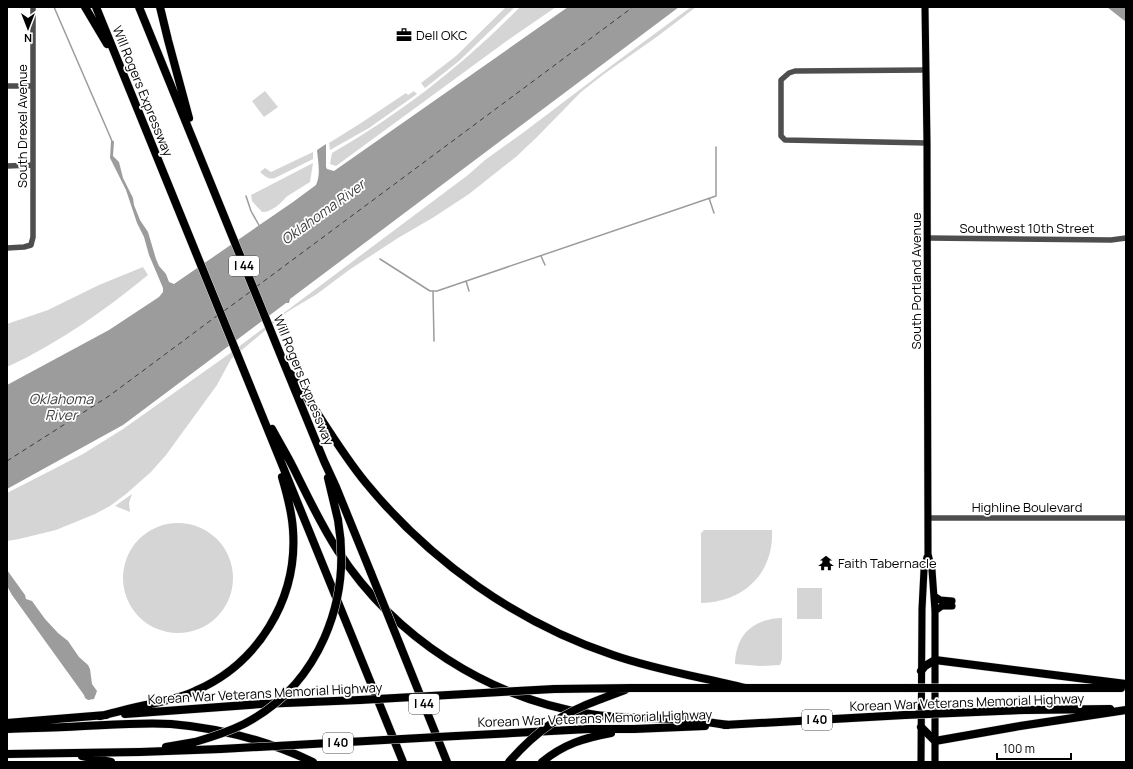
<svg xmlns="http://www.w3.org/2000/svg" width="1133" height="769" font-family="Manrope,sans-serif">
  <style>
    .green { fill: #d5d5d5 }
    .water { fill: #9c9c9c }
    .lines { fill: none; stroke-linecap: round; stroke-linejoin: round }
    .stream { stroke: #9c9c9c; stroke-width: 1.5 }
    .ferry { stroke: #3d3d3d; stroke-width: 1; stroke-dasharray: 5 4; stroke-linecap: butt }
    .major-casing { stroke: #dbdbdb; stroke-width: 8 }
    .highway-casing { stroke: #dbdbdb; stroke-width: 9 }
    .minor { stroke: #4e4e4e; stroke-width: 5.5 }
    .major { stroke: #000; stroke-width: 7 }
    .highway { stroke: #000; stroke-width: 8 }
    .highway-bridge-casing { stroke: #dbdbdb; stroke-width: 9; stroke-linecap: butt }
    .highway-bridge { stroke: #000; stroke-width: 8 }
    .labels { text-anchor: middle; stroke-width: 3.5; stroke-linejoin: round; paint-order: stroke }
    .shield { fill: #fff; stroke: #4c4c4c; stroke-width: 1 }
    .shield-label { font-size: 12px; font-weight: bold; fill: #000 }
    .poi-label { font-size: 13px; fill: #000; stroke: #fff; text-anchor: start }
    .street-label { font-size: 13px; fill: #000; stroke: #fff }
    .water-label { font-size: 14px; font-style: italic; fill: #3d3d3d; stroke: #fff }
  </style>
  <rect width="100%" height="100%" fill="#fff"/>
  <path class="green" d="M506 7H515L459 61 425 88 421 83 456 56Z
    M520 7H556L508 40 336 166 330 164 332 153C402 113 464 64 520 7Z
    M691 7H696L658 36 604 74 581 92 537 137 517 156 469 194 434 217 398 238 349 270 317 294 287 312 255 339 231 359 217 385 166 455 151 472 126 494 110 506 95 514 56 530 19 539 7 541V493L83 454 123 429 229 354 468 175 485 160 524 132 615 63Z
    M265 91 278 107 264 117 252 101Z
    M414 91 417 94 369 128 330 150 329 143 361 123 406 93 408 95Z
    M313 152V159L275 178C268 180 265 176 260 172L265 168 271 172Z
    M313 163 310 182 286 197C282 203 270 213 262 212L252 201 251 195Z
    M143 267 148 275C104 311 59 343 7 367V324L48 310 99 285Z
    M132 494 129 503 130 512 115 506Z
    M123 578a55 55 0 1 1 110 0a55 55 0 1 1-110 0Z
    M704 530H772C774 574 743 602 701 603V533Z
    M797 588H822V619H797Z
    M782 618V659L780 665 760 666 735 664C736 634 753 619 782 618Z"/>
  <path class="water" d="M568 7H679L290 299 289 303H286L123 425 7 489V385L109 330 159 297 163 292V288L149 255 144 237 137 223 126 190 110 158 111 141H114L113 156 119 162 123 178 133 198 134 205 140 220 148 232 156 259 159 266 166 274 169 282 174 284 293 202 316 185C321 175 318 161 317 150L326 144V167L327 169 334 171Z
    M1107 7H1126V22Z
    M7 570 25 595 26 599 32 601 45 619 58 633 68 641 79 657 88 665 90 669 92 684 97 691 94 699 88 700 85 698 84 695 12 595 7 586Z"/>
  <g class="lines">
    <path class="stream" d="M54 7 112 141
      M246 196 251 211 260 227
      M709 198 714 213
      M541 256 545 265
      M380 259 430 291H437L716 196V147
      M466 281 469 291
      M433 292 434 341"/>
    <path class="ferry" d="M256 287 633 7
      M224 311 250 292
      M7 461 109 396 218 315"/>
    <defs>
      <path id="major" d="M925 7 927 143 928 554 932 570 935 611V762
        M934 596 940 600 952 601
        M935 611 942 606H952
        M921 762 922 609 924 570 927 557"/>
      <path id="highway" d="M85 7 107 44
        M96 7 403 762
        M139 7 283 361 324 461 336 487 371 573
        M160 7 168 40 189 118
        M291 374C317 410 338 449 366 483 430 561 517 623 613 655 656 670 701 677 745 688
        M272 429C279 442 287 455 294 469 308 497 321 525 338 551 395 638 488 698 590 714 618 719 646 717 674 719 692 719 711 723 728 725
        M328 478 338 520
        M400 645 447 762
        M921 671 925 666 935 660 1126 684
        M951 688H1121
        M554 689 632 688H904
        M601 699 625 690
        M952 713 1025 710 1110 709
        M125 714 261 704 360 700
        M100 716C117 712 134 707 151 704 166 700 181 698 195 691 258 664 298 599 293 530 292 512 287 494 282 477
        M7 723 106 715
        M724 725 905 715
        M921 727 935 741 1020 726 1126 710
        M7 729C26 728 45 728 65 727 100 726 135 722 171 724 220 728 268 741 313 762
        M456 736 589 729H634L705 726
        M166 747 195 742
        M7 754 140 752 221 749
        M82 756 111 762
        M542 762C564 744 584 738 611 733"/>
    </defs>
    <use href="#major" class="major-casing"/>
    <use href="#highway" class="highway-casing"/>
    <path class="minor" d="M926 70 795 71 789 73 781 80V136L785 140 927 143
      M7 86H33
      M7 166 32 165
      M928 238 1111 240 1126 238
      M7 248 24 247 31 245 33 237V7
      M928 518H1126"/>
    <use href="#major" class="major"/>
    <use href="#highway" class="highway"/>
    <defs>
      <path id="highway-bridge" d="M371 573 400 645
        M904 688H951
        M360 700 554 689
        M905 715 952 713
        M195 742C212 737 228 732 244 724 319 685 352 601 338 520
        M221 749 456 736
        M509 762C536 731 562 713 601 699"/>
    </defs>
    <use href="#highway-bridge" class="highway-bridge-casing"/>
    <use href="#highway-bridge" class="highway-bridge"/>
  </g>
  <defs>
    <symbol id="office-bare" viewBox="-9 -9 18 18"><path d="M-6-3h4V-5.5h4V-3h4V5H-6ZM-1-4.5V-3h2v-1.5ZM-6 0V1H6V0Z" fill="#000" stroke="#fff" stroke-width="2.5" paint-order="stroke"/></symbol>
    <symbol id="temple-bare" viewBox="-9 -9 18 18"><path d="M0-6L5-2H3V0L6.5 2.5H4V6H1.5V3h-3V6H-4V2.5H-6.5L-3 0V-2H-5Z" fill="#000" stroke="#fff" stroke-width="2.5" paint-order="stroke"/></symbol>
  </defs>
  <g fill-rule="evenodd">
    <use href="#office-bare" x="393" y="24" width="22" height="22"/>
    <use href="#temple-bare" x="815" y="552" width="22" height="22"/>
  </g>
  <g class="labels">
    <g class="shield">
      <rect x="229" y="256" width="30" height="20" rx="3"/>
      <rect x="409" y="694" width="30" height="20" rx="3"/>
      <rect x="802" y="710" width="30" height="20" rx="3"/>
      <rect x="323" y="733" width="30" height="20" rx="3"/>
    </g>
    <g class="shield-label">
      <text x="244" y="270">I 44</text>
      <text x="424" y="708">I 44</text>
      <text x="817" y="724">I 40</text>
      <text x="338" y="747">I 40</text>
    </g>
    <g class="poi-label">
      <text x="416" y="40">Dell OKC</text>
      <text x="838" y="568">Faith Tabernacle</text>
    </g>
    <g class="street-label">
      <text transform="translate(143 91) rotate(68)" y="5">Will Rogers Expressway</text>
      <text transform="translate(22 126) rotate(-90)" y="5">South Drexel Avenue</text>
      <text x="1027" y="233">Southwest 10th Street</text>
      <text transform="translate(916 281) rotate(-90)" y="5">South Portland Avenue</text>
      <text transform="translate(304 380) rotate(68)" y="5">Will Rogers Expressway</text>
      <text x="1027" y="512">Highline Boulevard</text>
      <text transform="translate(265 693) rotate(-3)" y="5">Korean War Veterans Memorial Highway</text>
      <text transform="translate(967 702) rotate(-2)" y="5">Korean War Veterans Memorial Highway</text>
      <text transform="translate(595 718) rotate(-2)" y="5">Korean War Veterans Memorial Highway</text>
    </g>
    <g class="water-label">
      <text transform="translate(323 212) rotate(-36)" y="5">Oklahoma River</text>
      <text x="61" y="404">Oklahoma<tspan x="61" dy="16">River</tspan></text>
    </g>
  </g>
  <rect width="1133" height="769" fill="none" stroke="#000000" stroke-width="16"/>
  <g transform="translate(28 28) rotate(180)" stroke="#ffffff" stroke-width="3" paint-order="stroke">
  <path d="M0-3L7 15L0 10L-7 15Z" fill="#000000"/>
  <text y="-6" font-size="11" font-weight="bold" text-anchor="middle" fill="#000000">N</text>
  </g>
  <path d="M997 753v6h74v-6" fill="none" stroke="#000000" stroke-width="2"/>
  <text x="1003" y="753" font-size="12" fill="#000000" stroke="#ffffff" stroke-width="3" paint-order="stroke">100 m</text>
</svg>
